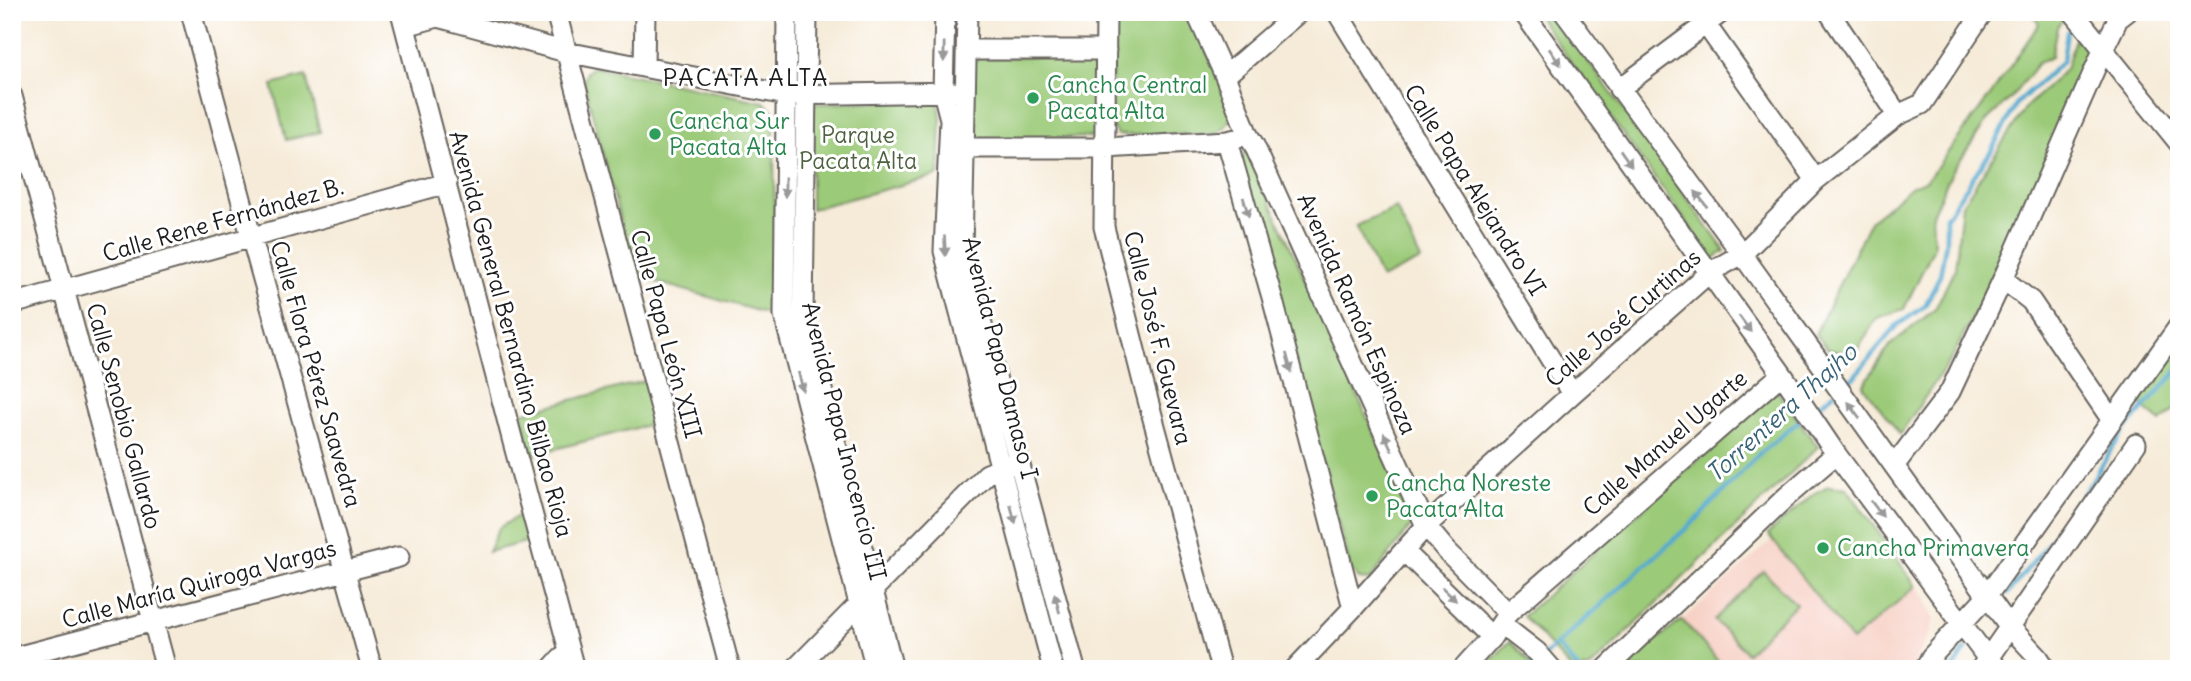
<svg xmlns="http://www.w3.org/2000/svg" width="2191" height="681" font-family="Delius,sans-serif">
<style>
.built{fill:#f7d1c6}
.green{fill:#9bca78;stroke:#5c734a;stroke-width:2}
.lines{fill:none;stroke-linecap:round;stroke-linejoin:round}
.stream{stroke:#53a9d0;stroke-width:4.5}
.minor-casing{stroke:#68645e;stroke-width:23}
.minor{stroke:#fff;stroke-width:19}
.oneway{fill:#999}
.leisure-dot{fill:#2e9e5b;stroke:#fff;stroke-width:2.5}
.labels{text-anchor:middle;stroke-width:6;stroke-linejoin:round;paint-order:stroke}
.leisure-label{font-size:23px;fill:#27864d;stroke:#fff;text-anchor:start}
.park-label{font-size:23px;fill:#4f6241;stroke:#fff}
.street-label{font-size:23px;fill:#1c1c1c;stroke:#fff}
.neighbourhood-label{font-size:24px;letter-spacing:2px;fill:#1c1c1c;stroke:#fff}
.water-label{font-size:24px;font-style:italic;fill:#386276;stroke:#fff}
</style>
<rect width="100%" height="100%" fill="#fff"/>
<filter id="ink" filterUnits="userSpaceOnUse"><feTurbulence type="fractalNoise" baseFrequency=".0143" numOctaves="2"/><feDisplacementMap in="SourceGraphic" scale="14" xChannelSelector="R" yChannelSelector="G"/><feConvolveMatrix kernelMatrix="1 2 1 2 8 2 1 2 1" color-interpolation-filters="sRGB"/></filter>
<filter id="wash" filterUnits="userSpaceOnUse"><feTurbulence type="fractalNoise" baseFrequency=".00686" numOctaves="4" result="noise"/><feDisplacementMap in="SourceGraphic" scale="28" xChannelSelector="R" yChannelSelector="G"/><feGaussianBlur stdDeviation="1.57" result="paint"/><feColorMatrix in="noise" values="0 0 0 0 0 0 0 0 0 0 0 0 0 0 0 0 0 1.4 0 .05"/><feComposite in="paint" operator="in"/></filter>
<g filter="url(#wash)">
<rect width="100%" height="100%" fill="#f6ebd8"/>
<path class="built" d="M1772,540L1851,641L1916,586L1924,596L1934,618L1931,631L1911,669H1725L1682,620Z"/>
<path class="green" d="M1114,12H1190L1231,107C1231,122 1227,129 1213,134L1117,135L1111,124Z
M1535,12H1553L1725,251L1713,259Z
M2032,12H2062L2065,17L2057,27L2051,57L2038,63L2011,98L1988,119L1952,172L1932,214L1934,247L1904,309L1877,318L1854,355L1828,349L1815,334L1870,221L1912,186L1927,180L1992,93L2039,24Z
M2076,35L2093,53L2013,236L1953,356L1900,434L1863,386L1889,346L1935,309L1955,269L1962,205L2026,107L2066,69Z
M1090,55L1096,60V134L1091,137L989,140C981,140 976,138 972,131L973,63L979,58Z
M593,67L764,102L774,112L775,316L635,276L584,82L586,72Z
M306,76L320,132L286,140L272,85Z
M938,100L941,117L939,175L811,209V104Z
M1244,151L1248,152L1414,522L1370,580L1359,579L1351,570L1242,161Z
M1396,208L1421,260L1381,279L1356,226Z
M2179,350V405L2161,422L2144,408L2137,398Z
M648,380L659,422L532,455L522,413Z
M1776,390L1818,447L1589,669H1571L1523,616Z
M1828,486L1847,488L1916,586L1852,641L1768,534L1813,494Z
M526,511L533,540L488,552L499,528Z
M1763,571L1796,604L1747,653L1714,620Z
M1682,620L1725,669H1628L1635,658Z
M1510,641L1536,669H1483Z"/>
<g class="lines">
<path class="stream" d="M1843,385L1853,378L1896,326L1925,306L1940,275L1946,242V217L1991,151L2017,103L2063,61L2067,32L2076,24
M1813,410L1834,393
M2008,593L2068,519L2124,430L2179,369
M1558,646L1578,669
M1545,655L1699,517L1759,454L1804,417
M1528,669L1538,661
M1953,669L1966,649"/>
</g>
</g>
<g filter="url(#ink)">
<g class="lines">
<g class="minor-casing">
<path id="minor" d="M191,12L251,236L372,669
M401,12L513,442L574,669
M556,12L730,669
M787,12L784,315L876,669
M807,12L803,315L893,669
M945,12L943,92L950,119L944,251L1053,669
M967,12L962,251L1075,669
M1106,12L1104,227L1143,382L1221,669
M1196,12L1225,76L1248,135L1254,145L1426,526L1446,550L1508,613
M1337,12L1572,394
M1523,12L1782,374L1836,454L1988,659L1998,669
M1564,12L1742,254L2009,626L2038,657L2046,669
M1697,12L1816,180
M1829,12L1898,115
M2073,12L2179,143
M405,26L438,17L566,52L786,95L954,92
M966,50H1106
M644,66L645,12
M1225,76L1299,12
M1619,89L1722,12
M12,96L166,669
M1227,141L1272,297L1353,608
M952,148H1105L1227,141L1236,139
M2003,279L2031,301L2111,419
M12,304L447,183
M1894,466L1950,392L2003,279L2104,48L2118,19L2127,12
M1405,552L1492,637
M1501,624L1537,652L1552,669
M12,658L399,557
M1982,667L2136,444
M551,669L562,657L570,655
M795,669L987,474L1011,464
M1295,669L1353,608L1426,526L1572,394L1709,273L1742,254L1816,180L1898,115L1922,104L1983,12
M1463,669L1492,637L1508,613L1782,374
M1606,669L1785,498L1836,454
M1925,669L1931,657L1987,596L2179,326"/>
</g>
<use href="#minor" class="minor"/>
</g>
<defs><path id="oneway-solid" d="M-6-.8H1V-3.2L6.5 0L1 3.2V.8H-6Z" transform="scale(1.75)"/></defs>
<g class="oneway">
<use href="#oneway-solid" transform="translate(944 52) rotate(91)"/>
<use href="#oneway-solid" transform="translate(1555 57) rotate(55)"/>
<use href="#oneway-solid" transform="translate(1626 158) rotate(55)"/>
<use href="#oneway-solid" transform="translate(785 187) rotate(90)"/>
<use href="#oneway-solid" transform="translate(1701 199) rotate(-127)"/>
<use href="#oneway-solid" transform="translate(1246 207) rotate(74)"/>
<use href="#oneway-solid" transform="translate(945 246) rotate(87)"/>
<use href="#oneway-solid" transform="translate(1745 324) rotate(54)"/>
<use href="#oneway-solid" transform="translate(1289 363) rotate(75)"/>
<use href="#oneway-solid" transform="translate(801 382) rotate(75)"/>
<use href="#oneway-solid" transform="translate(1854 410) rotate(-126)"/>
<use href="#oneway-solid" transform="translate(1388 442) rotate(-115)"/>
<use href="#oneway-solid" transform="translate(1877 509) rotate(53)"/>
<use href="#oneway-solid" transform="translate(1013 514) rotate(75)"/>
<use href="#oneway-solid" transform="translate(1449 594) rotate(44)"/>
<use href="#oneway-solid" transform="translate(1057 603) rotate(-105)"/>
</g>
</g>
<g class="leisure-dot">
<circle cx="1033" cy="98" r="7"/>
<circle cx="655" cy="134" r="7"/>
<circle cx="1372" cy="496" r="7"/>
<circle cx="1823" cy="548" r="7"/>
</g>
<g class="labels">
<g class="leisure-label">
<text x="1047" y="93">Cancha Central<tspan x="1047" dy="26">Pacata Alta</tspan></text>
<text x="669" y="129">Cancha Sur<tspan x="669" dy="26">Pacata Alta</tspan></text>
<text x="1386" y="491">Cancha Noreste<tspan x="1386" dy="26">Pacata Alta</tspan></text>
<text x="1837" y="556">Cancha Primavera</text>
</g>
<g class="park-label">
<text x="858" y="143">Parque<tspan x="858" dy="26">Pacata Alta</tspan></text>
</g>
<g class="street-label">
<text transform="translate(1475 190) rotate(58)" y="8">Calle Papa Alejandro VI</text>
<text transform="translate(223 220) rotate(-16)" y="8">Calle Rene Fernández B.</text>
<text transform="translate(1357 314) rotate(66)" y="8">Avenida Ramón Espinoza</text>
<text transform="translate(1623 318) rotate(-41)" y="8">Calle José Curtinas</text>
<text transform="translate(511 334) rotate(75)" y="8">Avenida General Bernardino Bilbao Rioja</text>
<text transform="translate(666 334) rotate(75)" y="8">Calle Papa León XIII</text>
<text transform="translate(1158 338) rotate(76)" y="8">Calle José F. Guevara</text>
<text transform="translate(1000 358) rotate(76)" y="8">Avenida Papa Damaso I</text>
<text transform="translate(316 374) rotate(74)" y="8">Calle Flora Pérez Saavedra</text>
<text transform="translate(124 416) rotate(75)" y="8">Calle Senobio Gallardo</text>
<text transform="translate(844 441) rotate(76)" y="8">Avenida Papa Inocencio III</text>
<text transform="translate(1665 443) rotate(-41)" y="8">Calle Manuel Ugarte</text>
<text transform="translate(199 584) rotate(-15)" y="8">Calle María Quiroga Vargas</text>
</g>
<g class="neighbourhood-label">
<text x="746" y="86">PACATA ALTA</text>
</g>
<g class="water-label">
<text transform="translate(1782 413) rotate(-42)" y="8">Torrentera Thajho</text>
</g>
</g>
<rect width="2191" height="681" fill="none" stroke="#fff" stroke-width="42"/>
</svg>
